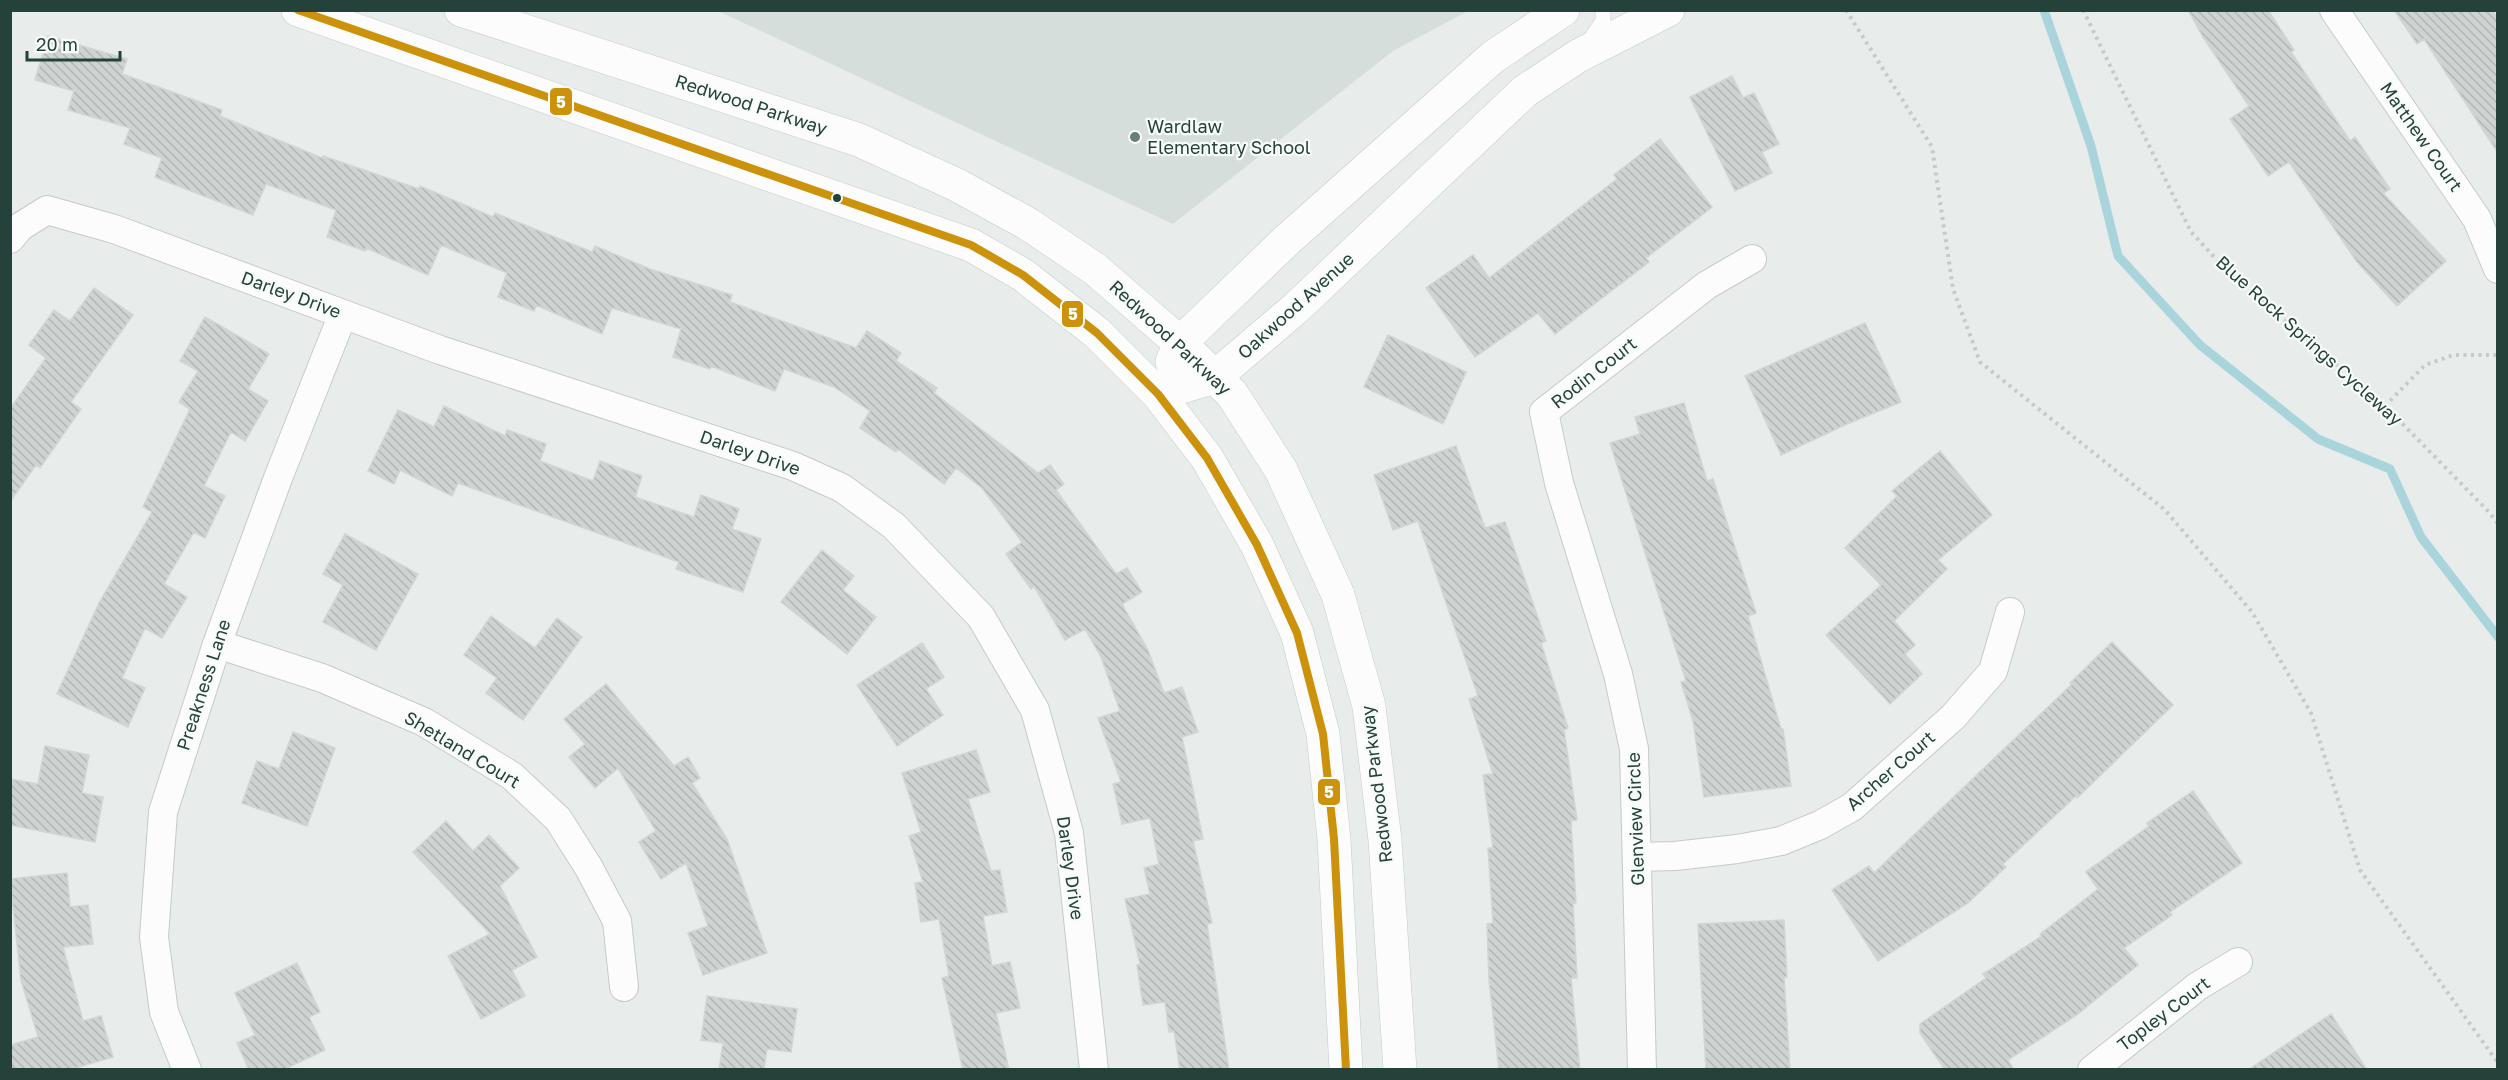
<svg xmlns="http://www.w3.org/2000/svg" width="2508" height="1080" font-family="'Golos Text',sans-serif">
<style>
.built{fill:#d6dedb}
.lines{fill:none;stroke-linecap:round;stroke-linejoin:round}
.stream{stroke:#a9d4db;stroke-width:9}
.building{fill:url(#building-back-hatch);stroke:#d1d6d4;stroke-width:1.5}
.lane-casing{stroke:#c5cac8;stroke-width:16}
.street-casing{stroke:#c5cac8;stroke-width:30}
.secondary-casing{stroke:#c3cbc8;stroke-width:34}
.path{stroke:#c3ccca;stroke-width:4;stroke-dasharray:3 4.5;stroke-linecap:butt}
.lane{stroke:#fcfcfc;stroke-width:15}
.street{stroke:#fcfcfc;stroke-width:28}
.secondary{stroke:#fcfcfc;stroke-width:33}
.bus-1-casing{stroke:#f7fbf9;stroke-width:12}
.bus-1{stroke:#cd920c;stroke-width:8}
.poi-dot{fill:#697e78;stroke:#f7fbf9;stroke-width:2}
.bus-dot{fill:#24423a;stroke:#f7fbf9;stroke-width:2}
.labels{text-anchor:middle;stroke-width:4.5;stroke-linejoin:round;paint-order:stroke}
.street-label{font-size:18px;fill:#24423a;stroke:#f7fbf9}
.poi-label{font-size:18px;fill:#24423a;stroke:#f7fbf9;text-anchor:start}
.line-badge{stroke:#f7fbf9;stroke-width:2}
.badge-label{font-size:16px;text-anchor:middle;font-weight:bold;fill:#fff}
</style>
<defs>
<pattern id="building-back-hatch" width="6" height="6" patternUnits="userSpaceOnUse" patternTransform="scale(1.5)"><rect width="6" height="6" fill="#cfd4d2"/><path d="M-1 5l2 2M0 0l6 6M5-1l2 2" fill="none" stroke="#b2b7b5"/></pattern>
</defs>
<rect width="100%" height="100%" fill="#e8edeb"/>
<path class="built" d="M718,11H1468L1393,51L1173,224Z"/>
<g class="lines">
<path class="stream" d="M2044,10L2091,146L2118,256L2200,345L2318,439L2390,469L2421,537L2498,637"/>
</g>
<path class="building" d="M2188,10H2268L2294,50L2291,52L2350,141L2355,137L2390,189L2383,193L2446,261L2397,306L2357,262L2289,162L2268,176L2230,119L2249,106L2203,37Z
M2394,10H2492L2498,19V153L2424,39L2417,44Z
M48,36L127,59L122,74L222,110L220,116L322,158L323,156L419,189L420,186L493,217L495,213L592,252L595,246L650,269L732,295L730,302L856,348L867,331L901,353L896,361L937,388L934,393L1038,473L1050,465L1064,484L1056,490L1116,574L1127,568L1142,592L1122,604L1148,650L1164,693L1182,687L1198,732L1182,737L1203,839L1193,841L1212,923L1207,924L1229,1070H1180L1174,1031L1169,1032L1165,1002L1143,1005L1137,965L1140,964L1125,899L1150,894L1144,868L1159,864L1150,818L1122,824L1113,784L1121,782L1098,718L1120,711L1101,657L1085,629L1065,640L1034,586L1031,589L1006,554L1022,542L982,488L956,468L944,484L898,449L896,452L860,428L870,411L834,387L784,369L775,391L711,366L710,369L673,357L681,329L612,308L602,334L536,305L534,311L498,297L507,273L441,245L428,275L366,248L365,251L327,237L336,210L266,184L253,215L155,177L162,158L124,144L130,128L68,110L74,91L35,80Z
M1732,76L1743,98L1754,93L1779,144L1762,152L1772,173L1735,191L1690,97Z
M1660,139L1712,207L1646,258L1649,262L1555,334L1538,313L1475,357L1426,288L1473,255L1489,278L1617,179L1614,175Z
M94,288L133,315L71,402L81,409L40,468L36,465L10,502V409L46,358L29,345L54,310L70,321Z
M205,317L269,354L248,389L268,401L245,441L231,432L204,486L225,496L205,538L194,532L164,584L187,597L162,638L145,628L122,678L145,688L128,727L57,694L99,603L152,512L143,507L190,409L179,402L198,371L180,361Z
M1865,323L1901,402L1847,424L1781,455L1745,376Z
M1388,335L1466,372L1443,424L1364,387Z
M1684,403L1707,481L1713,479L1756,613L1748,616L1781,729H1783L1791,786L1704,797L1693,721L1681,682L1686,681L1610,443L1640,434L1635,417Z
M444,406L505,436L507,430L546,444L540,461L593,481L600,461L642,476L635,497L694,517L701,495L739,509L732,529L761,539L743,592L676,569L679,562L458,483L452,496L400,470L394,484L368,471L398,410L434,427Z
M1456,446L1485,528L1505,522L1546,641L1541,643L1568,728L1564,730L1577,820L1571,821L1576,903L1573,904L1577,978H1571L1580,1070H1499L1489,980L1487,924L1493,923L1488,848H1493L1483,775L1493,774L1469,699L1478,696L1418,521L1393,530L1374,475Z
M1940,451L1992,515L1938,560L1947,569L1894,621L1915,645L1905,654L1922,674L1890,704L1826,635L1881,585L1845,548L1897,496L1892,491Z
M345,534L418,574L376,650L323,622L343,585L323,574Z
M822,550L854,576L843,590L876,617L847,654L781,602Z
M491,616L535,648L557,618L582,637L523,720L486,693L497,678L464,655Z
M2112,642L2173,705L2077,798L2076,796L2003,864L2006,867L1968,903L1878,961L1832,890L1869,866L1874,873L2072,684L2070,683Z
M922,643L944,677L926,689L943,715L897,746L857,685Z
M606,684L674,766L688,757L700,778L692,783L727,839L767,953L703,975L688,933L708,926L686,863L661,879L639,842L656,831L618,768L595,788L569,757L585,744L564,719Z
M293,732L335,748L307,826L242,803L257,761L279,769Z
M45,746L89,755L82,793L103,797L95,842L10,825V779L38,784Z
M976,750L990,792L968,799L991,871L1000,870L1007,912L983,916L992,966L1010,962L1020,1008L996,1013L1009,1070H963L942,978L949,976L939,919L921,922L915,883L923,882L909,836L921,832L902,773Z
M2193,791L2242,863L2170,912L2172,915L2124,948L2138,965L2078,1014L2008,1060L2014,1070H1945L1920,1033V1024L1986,978L1983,974L2042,936L2040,934L2098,889L2086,872L2149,826L2147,823Z
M446,821L473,851L489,835L519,868L500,886L537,957L512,970L525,996L481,1019L448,956L490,934L413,852Z
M67,873L70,907L88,905L93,944L63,947L83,1021L101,1016L113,1057L69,1070H10V1045L38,1037L21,980L10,879Z
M1784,920L1787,977H1784L1790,1070H1706L1698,924Z
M297,963L320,1012L309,1017L325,1050L283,1070H249L237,1043L255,1035L235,993Z
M707,996L797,1009L791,1052L767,1049L764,1070H719L723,1043L701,1040Z
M2331,1014L2367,1070H2248Z"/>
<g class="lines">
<g class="lane-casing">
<path id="lane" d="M1587,44L1603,21V10"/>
</g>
<g class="street-casing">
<path id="street" d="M2334,10L2477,219L2498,269
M10,239L20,227L47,210L114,229L440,350L793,466L842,488L894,526L981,617L1035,710L1069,833L1094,1070
M217,644L322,678L424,722L512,776L558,819L589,868L617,921L624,987
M1638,857L1675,856L1737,849L1781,841L1820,825L1852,807L1953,717L1993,671L2010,612
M187,1070L164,1012L154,937L163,812L217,644L278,478L343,314
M1642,1070L1634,749L1618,674L1559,483L1544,412L1707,285L1752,259
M2092,1070L2198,986L2238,962"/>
</g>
<g class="secondary-casing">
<path id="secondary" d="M298,10L971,245L1023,275L1097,333L1158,394L1207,458L1257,545L1297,633L1323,734L1334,839L1346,1070
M461,10L859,140L957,185L1028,224L1095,269L1180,343L1232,394L1281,470L1338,595L1369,706L1385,840L1400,1070
M1172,362L1180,343L1287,240L1493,57L1563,10
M1158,394L1215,377L1296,308L1525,91L1578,56L1668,10"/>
</g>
<path class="path" d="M1846,10L1932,147L1953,289L1980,362L2165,510L2252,612L2311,713L2360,870L2498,1063
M2083,10L2191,232L2231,275L2385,406L2489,512L2498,524
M2385,406L2425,365L2453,355H2498"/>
<use href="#lane" class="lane"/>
<use href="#street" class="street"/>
<use href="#secondary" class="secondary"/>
<g class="bus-1-casing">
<path id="bus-1" d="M298,10L971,245L1023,275L1097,333L1158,394L1207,458L1257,545L1297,633L1323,734L1334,839L1346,1070"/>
</g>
<use href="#bus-1" class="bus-1"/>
</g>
<circle class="poi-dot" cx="1135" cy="137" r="6"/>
<circle class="bus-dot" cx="837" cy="198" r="5"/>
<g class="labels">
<g class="street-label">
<text transform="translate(751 105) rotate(18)" y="6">Redwood Parkway</text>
<text transform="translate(2421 137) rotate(55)" y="6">Matthew Court</text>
<text transform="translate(291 295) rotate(20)" y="6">Darley Drive</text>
<text transform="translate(1296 306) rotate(-42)" y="6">Oakwood Avenue</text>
<text transform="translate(1170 338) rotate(43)" y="6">Redwood Parkway</text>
<text transform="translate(2309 341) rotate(42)" y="6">Blue Rock Springs Cycleway</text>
<text transform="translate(1594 373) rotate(-38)" y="6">Rodin Court</text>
<text transform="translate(750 453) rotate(19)" y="6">Darley Drive</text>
<text transform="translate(204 685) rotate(-72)" y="6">Preakness Lane</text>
<text transform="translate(462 750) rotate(31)" y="6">Shetland Court</text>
<text transform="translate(1891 771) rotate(-41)" y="6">Archer Court</text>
<text transform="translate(1377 784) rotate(-97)" y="6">Redwood Parkway</text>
<text transform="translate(1636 819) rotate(-92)" y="6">Glenview Circle</text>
<text transform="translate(1070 868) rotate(82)" y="6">Darley Drive</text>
<text transform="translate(2164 1014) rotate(-37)" y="6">Topley Court</text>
</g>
<g class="poi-label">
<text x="1147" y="133">Wardlaw<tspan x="1147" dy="21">Elementary School</tspan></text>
</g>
</g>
<g class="line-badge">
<rect x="549" y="87" width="24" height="29" rx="6" fill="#cd920c"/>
<rect x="1061" y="300" width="23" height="28" rx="6" fill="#cd920c"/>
<rect x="1317" y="778" width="24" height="28" rx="6" fill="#cd920c"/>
</g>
<g class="badge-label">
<text x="561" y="108">5</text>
<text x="1073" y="320">5</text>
<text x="1329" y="798">5</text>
</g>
<rect width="2508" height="1080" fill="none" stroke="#24423a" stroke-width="24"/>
<path d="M27 51v9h93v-9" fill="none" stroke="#24423a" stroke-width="3"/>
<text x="36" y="51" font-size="18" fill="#24423a" stroke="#f7fbf9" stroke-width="4.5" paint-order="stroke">20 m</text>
</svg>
